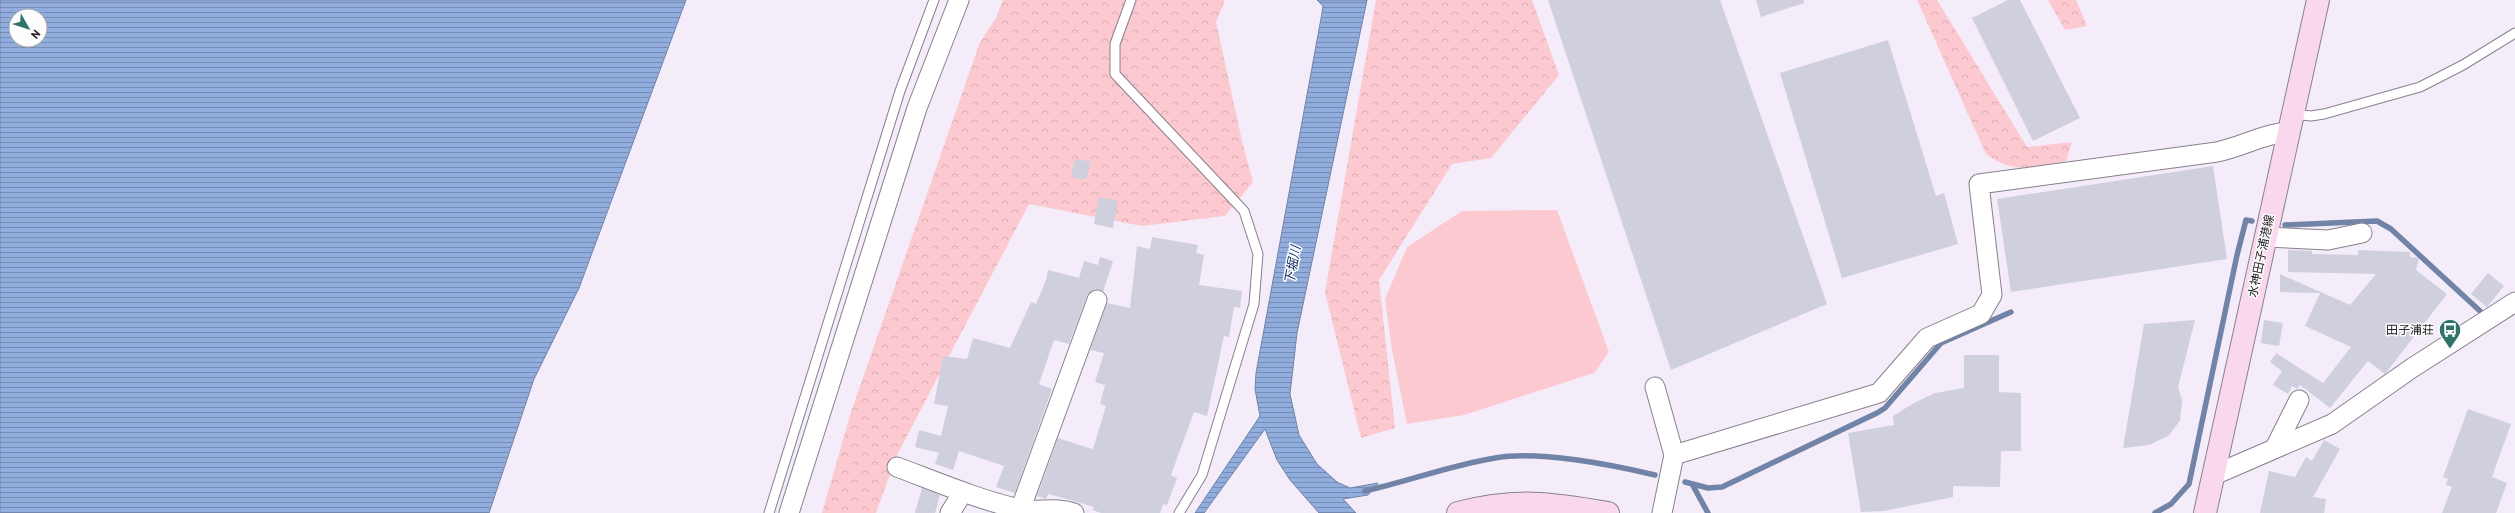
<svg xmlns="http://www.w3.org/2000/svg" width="2515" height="513" font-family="Barlow,'Noto Sans JP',sans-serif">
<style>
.green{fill:#fdc9d1}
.forest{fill:url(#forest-crowns)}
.water{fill:url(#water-rules);stroke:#7184a7;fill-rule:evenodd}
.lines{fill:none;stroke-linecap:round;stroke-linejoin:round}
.stream{stroke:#7184a7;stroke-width:5.5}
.building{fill:#cfcfde}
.lane-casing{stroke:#88808d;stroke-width:11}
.street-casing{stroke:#88808d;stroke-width:21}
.secondary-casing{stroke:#88808d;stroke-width:24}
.lane{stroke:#fff;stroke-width:9}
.street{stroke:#fff;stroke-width:19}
.secondary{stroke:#f9d8ee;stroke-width:22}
.labels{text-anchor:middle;stroke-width:3;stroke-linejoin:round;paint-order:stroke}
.street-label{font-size:12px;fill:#272328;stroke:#fdfdfd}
.poi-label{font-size:12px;fill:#272328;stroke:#fdfdfd;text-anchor:end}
.water-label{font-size:13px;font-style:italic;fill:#0d2b64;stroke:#fdfdfd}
</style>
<defs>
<pattern id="forest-crowns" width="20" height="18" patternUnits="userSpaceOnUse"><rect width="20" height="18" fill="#fdc9d1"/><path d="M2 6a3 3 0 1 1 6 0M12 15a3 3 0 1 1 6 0" fill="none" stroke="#d9acb3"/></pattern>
<pattern id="water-rules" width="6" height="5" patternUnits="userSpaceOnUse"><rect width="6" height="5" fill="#91adde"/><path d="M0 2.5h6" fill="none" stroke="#768cb4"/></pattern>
</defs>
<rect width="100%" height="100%" fill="#f5ecfa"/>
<path class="green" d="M1557,210L1609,352L1594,373L1464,415L1407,424L1392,350L1385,299L1407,247L1462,211Z"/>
<path class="forest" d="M1003,0H1225L1216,22L1242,141L1253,182L1225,216L1142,226L1029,204L896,457L876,513H822L851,412L980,42L996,18Z
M1376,0H1532L1559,75L1491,158L1452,164L1379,280L1395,428L1361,438L1325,292Z
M1917,0H1937L2027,147L2072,142L2066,161C2034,167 2014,175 1986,154Z
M2048,0H2076L2087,26L2065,30Z"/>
<path class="water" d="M0,0H686L579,288L534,379L489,513H0ZM16,16H40V40H16Z
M1317,0H1367L1297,333L1290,394L1299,435L1317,464L1337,482L1350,488L1378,483L1368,495L1343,499L1356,513H1319L1290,480L1277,460L1265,429L1204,513H1195L1260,416L1255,389L1256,373L1322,13L1323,6Z"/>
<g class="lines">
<path class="stream" d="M2285,225L2377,221L2391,229L2480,311
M1685,482L1708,488L1722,487L1877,413L1885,408L1941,343L2011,312
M1692,484L1708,513
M1365,491C1409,481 1452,465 1495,458C1538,450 1613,465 1655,475
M2155,513L2171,504L2189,484L2237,255L2246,220L2252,221"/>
</g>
<path class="building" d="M1548,0H1720L1827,304L1671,370Z
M1756,0H1804V3L1761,17Z
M2008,0H2020L2080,118L2033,141L1972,18Z
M1888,40L1936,196L1944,193L1958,244L1842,278L1780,73Z
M1075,159L1091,162L1086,180L1071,177Z
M2213,166L2227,259L2011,292L1997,199Z
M1099,197L1118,201L1113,228L1094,224Z
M1152,237L1198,245L1196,253L1204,255L1199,285L1242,291L1240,308L1234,307L1229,337L1224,336L1207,416L1194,412L1171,475L1177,478L1167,505L1163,504L1160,513H1101L1093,510L1094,507L1060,497L1048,494L1046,499L1037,496L1058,438L1092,449L1094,446L1106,406L1100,404L1105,385L1095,382L1104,353L1090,350L1107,303L1130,308L1137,246L1150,249Z
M2288,250L2312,251V254L2358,255V250L2410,252V257L2419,258L2416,270L2447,294L2385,374L2368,361L2330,408L2300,385L2297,389L2292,386L2288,394L2273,385L2282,371L2270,362L2276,353L2323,383L2351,347L2305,326L2320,293L2280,292V274L2350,305L2376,274L2288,272Z
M1100,257L1113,261L1103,292L1095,289L1087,296L1069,344L1054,340L1039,384L1052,389L1015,493L996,487L1004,466L959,451L953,470L935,464L939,453L915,447L919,430L941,436L948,406L934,404L943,356L967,359L973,338L1010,348L1031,302L1036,304L1046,280L1048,270L1079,278L1084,261L1098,265Z
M2488,273L2504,286L2487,307L2471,294Z
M2195,320L2178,387L2182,400L2180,421L2168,436L2149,445L2123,448L2144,324Z
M2264,320L2283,323L2279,346L2261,343Z
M1964,355H1999V392L2021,393V451H2001L2000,487L1953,486V497L1884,511L1861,512L1848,433L1894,425L1893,416L1914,403L1935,393L1964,388Z
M2468,409L2511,424L2492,477L2507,483L2496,513H2442L2452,487L2446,485L2448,479L2443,477Z
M2324,440L2340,449L2313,497L2326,499L2324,513H2260L2269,471L2295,477L2306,457L2312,461Z
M922,488L940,495L935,513H915Z"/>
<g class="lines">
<g class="lane-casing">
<path id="lane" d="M1131,0L1115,44V74L1244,211L1258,254L1254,304L1202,475L1179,513
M2293,114L2311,116L2324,114L2420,87L2463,65L2515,33
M769,513L900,91L934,0"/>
</g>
<g class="street-casing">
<path id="street" d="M2265,237L2328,240L2362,233
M1655,387L1674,455
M2275,448L2299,400
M897,467C937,482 977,499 1019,509C1037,513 1056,506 1074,513
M2214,475L2332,424L2412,368L2515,302
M789,513L917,108L959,0
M950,513L963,492
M1019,513L1097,300
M1662,513L1674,455L1879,393L1927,338L1981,314L1992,295L1979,184L2217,152C2241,147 2266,133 2289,132"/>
</g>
<g class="secondary-casing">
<path id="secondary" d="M1458,513C1516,498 1551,503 1608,513
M2205,513L2318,0"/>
</g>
<use href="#lane" class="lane"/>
<use href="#street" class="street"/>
<use href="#secondary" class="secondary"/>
</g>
<defs>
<g id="bus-pin" transform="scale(1.15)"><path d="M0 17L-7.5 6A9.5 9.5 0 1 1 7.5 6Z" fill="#2d7369" stroke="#fdfdfd"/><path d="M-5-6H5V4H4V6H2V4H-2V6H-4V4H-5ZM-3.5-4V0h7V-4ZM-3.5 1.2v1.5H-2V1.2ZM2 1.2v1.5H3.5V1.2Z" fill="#fff"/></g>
</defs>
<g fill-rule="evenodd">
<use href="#bus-pin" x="2450" y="330"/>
</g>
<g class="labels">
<g class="street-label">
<text transform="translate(2261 256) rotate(-78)" y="4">水神田子浦港線</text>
</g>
<g class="poi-label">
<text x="2434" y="334">田子浦荘</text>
</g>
<g class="water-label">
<text transform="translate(1292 265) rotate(-80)" y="5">下堀川</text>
</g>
</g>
<g transform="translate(28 28) rotate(129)"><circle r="19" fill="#fdfdfd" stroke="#a7a6a8"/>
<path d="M0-3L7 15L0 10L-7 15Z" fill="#2d7369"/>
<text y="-6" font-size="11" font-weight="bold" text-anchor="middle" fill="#272328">N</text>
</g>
</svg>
